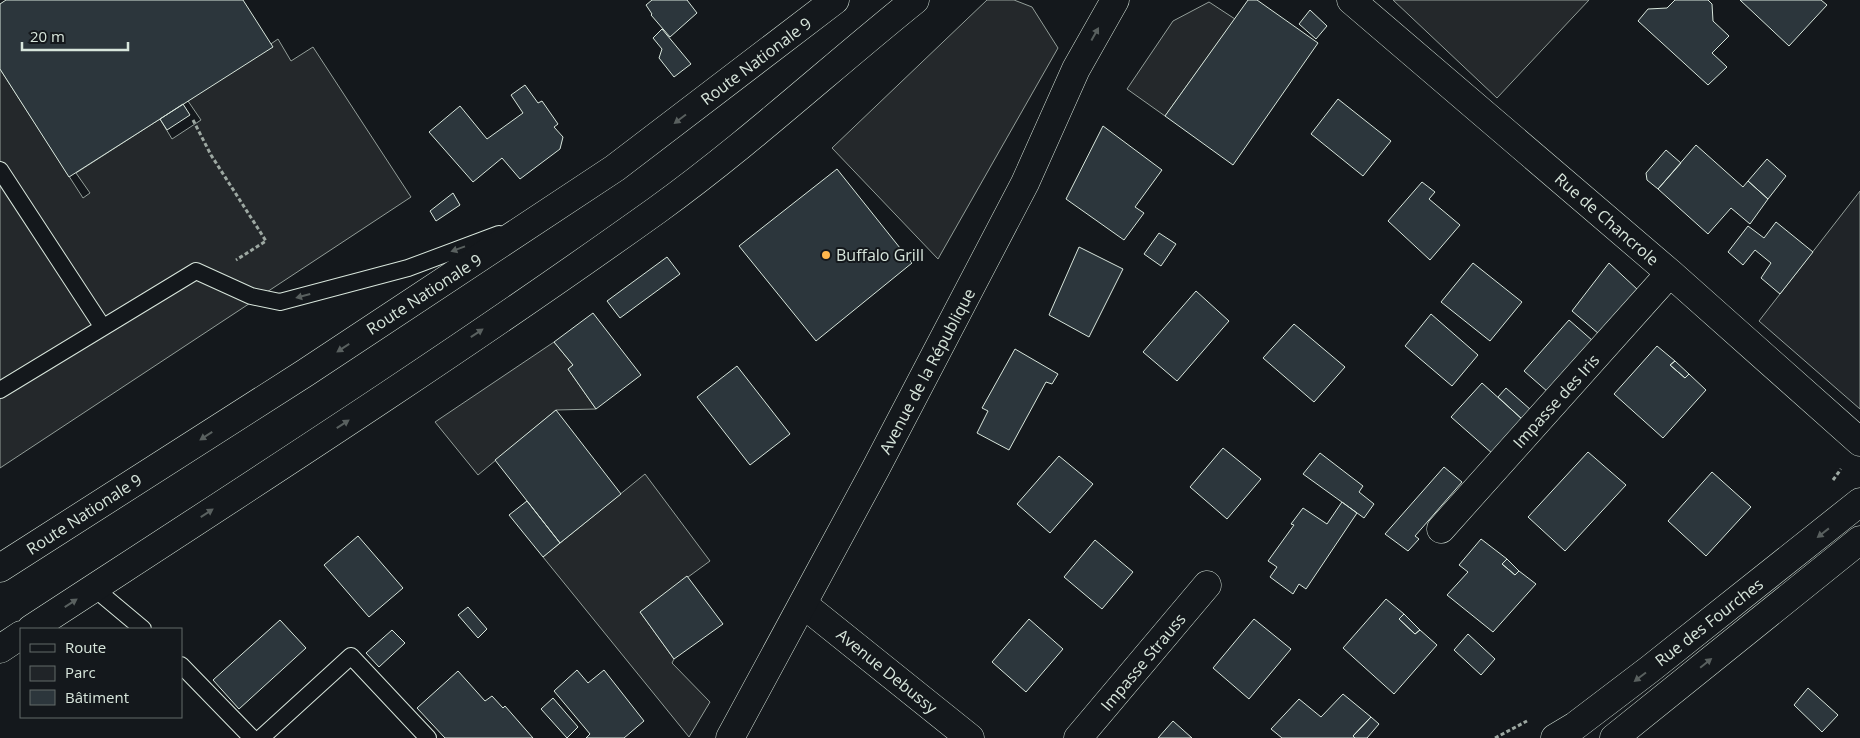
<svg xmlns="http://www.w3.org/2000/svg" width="1860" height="738" font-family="'Open Sans',sans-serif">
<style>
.green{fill:#202428;stroke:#939e99}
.parking{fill:#24282b;stroke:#939e99}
.building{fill:#2c363c;stroke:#d8e6dc}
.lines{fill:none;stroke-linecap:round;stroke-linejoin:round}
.lane-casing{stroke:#d8e6dc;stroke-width:18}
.street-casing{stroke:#d8e6dc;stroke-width:29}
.secondary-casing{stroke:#d8e6dc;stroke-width:29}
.primary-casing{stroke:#d8e6dc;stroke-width:29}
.path{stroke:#9da8a2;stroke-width:3;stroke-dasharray:4 2.5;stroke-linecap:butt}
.lane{stroke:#14181c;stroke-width:16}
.street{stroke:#14181c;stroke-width:28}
.secondary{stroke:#14181c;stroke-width:28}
.primary{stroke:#14181c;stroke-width:28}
.oneway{fill:#59605f}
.poi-dot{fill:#ffb74d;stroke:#14181c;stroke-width:2}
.labels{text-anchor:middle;stroke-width:4;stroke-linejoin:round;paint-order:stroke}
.street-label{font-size:16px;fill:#d8e6dc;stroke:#14181c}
.poi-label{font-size:16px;fill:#d8e6dc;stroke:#14181c;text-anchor:start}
</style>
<rect width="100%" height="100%" fill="#14181c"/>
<path class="green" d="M1860,191V409L1759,321Z"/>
<path class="parking" d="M987,0H1014L1032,7L1058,48L938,259L832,148Z
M1393,0H1589L1497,98Z
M1209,2L1235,19L1165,116L1127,89L1173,21Z
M278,39L291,61L313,47L411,197L0,468V69L83,198L90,193L76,173L160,119L172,139L201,120L188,101Z
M554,342L573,365L568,369L596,409L556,410L478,475L435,422Z
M645,474L710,561L640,612L674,659L672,663L710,702L689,737L543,557Z"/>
<path class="building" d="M6,0H243L273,47L69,177L0,69V4Z
M652,0H687L697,13L670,37L651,15L652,14L646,5Z
M1248,0H1257L1318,43L1233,165L1165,116Z
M1675,0H1708L1712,4L1713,21L1729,36L1712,53L1727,67L1708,85L1638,21L1648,9L1667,8Z
M1740,0H1821L1827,5L1789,46Z
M1310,10L1327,26L1316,39L1299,24Z
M662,29L691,64L674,77L659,58L662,49L653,38Z
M525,85L538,103L542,101L558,124L554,127L563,137L560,149L520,179L502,158L473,182L429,132L460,106L487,139L523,113L511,95Z
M1338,99L1391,141L1363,176L1311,134Z
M183,104L190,115L167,130L160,119Z
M1103,126L1162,170L1135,207L1144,213L1124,240L1066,199Z
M1696,145L1743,187L1748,181L1768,199L1750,224L1731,208L1708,234L1658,189Z
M1666,150L1681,163L1658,189L1647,180L1646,173Z
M1767,159L1786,176L1768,199L1748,181Z
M837,169L912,263L816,341L739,246Z
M1422,182L1435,192L1429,199L1460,225L1430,260L1388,221Z
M453,193L460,205L436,221L430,211Z
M1776,222L1813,252L1780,294L1761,278L1771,263L1755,250L1743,265L1728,252L1748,226L1764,238Z
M1159,233L1176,244L1161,266L1144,254Z
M1079,247L1123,269L1089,337L1049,315Z
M667,257L680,274L620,318L607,301Z
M1473,263L1522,302L1490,341L1441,302Z
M1609,263L1638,290L1599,334L1572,311Z
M1196,291L1229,321L1177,381L1143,352Z
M593,313L641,375L596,409L568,369L573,365L554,342Z
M1431,314L1478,355L1452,386L1405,346Z
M1569,320L1593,341L1548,392L1524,371Z
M1294,324L1345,367L1314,402L1263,358Z
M1657,346L1675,361L1670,365L1685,378L1689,374L1706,390L1663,438L1614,394Z
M1015,349L1058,374L1052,384L1046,382L1009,450L977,433L988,411L982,408Z
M1675,361L1689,374L1685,378L1670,365Z
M737,366L790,434L750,465L697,397Z
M1482,383L1523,420L1493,454L1451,417Z
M1506,388L1531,410L1523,420L1498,397Z
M556,410L621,494L560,543L495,460Z
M1223,448L1261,479L1227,519L1190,487Z
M1588,452L1626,485L1565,551L1528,517Z
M1320,453L1363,486L1359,492L1374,504L1364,518L1303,474Z
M1059,456L1093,484L1050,533L1017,504Z
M1444,467L1462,482L1415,536L1419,539L1408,551L1385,534Z
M1712,472L1751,507L1706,556L1668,521Z
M527,501L560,543L543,557L509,515Z
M1342,502L1357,513L1306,589L1299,584L1293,594L1270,577L1277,567L1268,561L1294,525L1291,524L1303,508L1327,524Z
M358,536L403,588L369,617L324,565Z
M1481,539L1507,559L1502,564L1515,575L1519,571L1536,584L1493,632L1447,595L1468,572L1459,565Z
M1095,540L1133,572L1102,609L1064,577Z
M1507,559L1519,571L1515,575L1502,564Z
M687,576L723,624L674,659L640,612Z
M1386,599L1404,614L1399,619L1415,634L1420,630L1437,645L1394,694L1343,648Z
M468,607L487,629L478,638L458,615Z
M1404,614L1420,630L1415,634L1399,619Z
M1029,619L1063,649L1026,692L992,662Z
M1254,619L1291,649L1249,699L1213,668Z
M280,620L306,648L239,709L213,680Z
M392,630L405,643L379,667L366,653Z
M1468,634L1495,659L1481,675L1454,650Z
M577,670L588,683L604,670L644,721L624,738H586L590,734L554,691Z
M458,671L485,701L492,696L503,708L505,706L533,738H445L417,708Z
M1808,688L1838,715L1822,732L1794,705Z
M1343,694L1371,717L1353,736L1355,738H1282L1271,729L1299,699L1321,717Z
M553,698L578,727L567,738L541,709Z
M1371,717L1379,724L1367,738H1355L1353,736Z
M1173,721L1192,738H1158Z"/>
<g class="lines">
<g class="lane-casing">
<path id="lane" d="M0,170L102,326
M0,390L196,271L251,296L280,302L408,268L499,234
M94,588L143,629
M181,665L252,738
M261,738L351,656L428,738"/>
</g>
<g class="street-casing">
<path id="street" d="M1351,0L1670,273L1860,442
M1441,529L1670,273
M803,604L970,738
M1078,738L1207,585"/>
</g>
<g class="secondary-casing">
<path id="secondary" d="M730,738L876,468L1025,183L1076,69L1115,0
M1555,738L1575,726L1650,669L1860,502
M1614,738L1860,540"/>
</g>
<g class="primary-casing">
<path id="primary" d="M0,568L305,373L615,168L835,0
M31,629C241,492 453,356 657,210C747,145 828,70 915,0
M0,649L21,635"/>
</g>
<path class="path" d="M193,120L211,155L266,241L236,260
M1833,480L1841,469
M1495,738L1527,721"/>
<use href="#lane" class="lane"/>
<use href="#street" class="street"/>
<use href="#secondary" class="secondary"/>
<use href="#primary" class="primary"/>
</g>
<defs><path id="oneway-solid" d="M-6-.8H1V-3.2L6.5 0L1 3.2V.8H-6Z" transform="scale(1.25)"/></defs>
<g class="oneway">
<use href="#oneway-solid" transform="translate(1095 34) rotate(-61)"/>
<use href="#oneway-solid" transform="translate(680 119) rotate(143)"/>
<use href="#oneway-solid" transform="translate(458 249) rotate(160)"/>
<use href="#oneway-solid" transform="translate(303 296) rotate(165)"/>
<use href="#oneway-solid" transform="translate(477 333) rotate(-34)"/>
<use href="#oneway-solid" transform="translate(343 348) rotate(147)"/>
<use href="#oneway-solid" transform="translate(343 424) rotate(-33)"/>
<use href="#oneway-solid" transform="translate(206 436) rotate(147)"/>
<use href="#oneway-solid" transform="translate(207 513) rotate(-33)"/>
<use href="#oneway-solid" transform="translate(1823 533) rotate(142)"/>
<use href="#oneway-solid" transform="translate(71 603) rotate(-33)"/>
<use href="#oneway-solid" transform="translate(1706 663) rotate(-39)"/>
<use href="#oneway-solid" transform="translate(1640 677) rotate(143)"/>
</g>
<circle class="poi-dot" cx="826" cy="255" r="5"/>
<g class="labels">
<g class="street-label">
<text transform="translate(756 61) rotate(-37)" y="6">Route Nationale 9</text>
<text transform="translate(1607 219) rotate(41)" y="6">Rue de Chancrole</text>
<text transform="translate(424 294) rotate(-33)" y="6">Route Nationale 9</text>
<text transform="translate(927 371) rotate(-62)" y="6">Avenue de la République</text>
<text transform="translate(1556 401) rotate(-48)" y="6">Impasse des Iris</text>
<text transform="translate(84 514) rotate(-33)" y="6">Route Nationale 9</text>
<text transform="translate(1709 622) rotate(-38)" y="6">Rue des Fourches</text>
<text transform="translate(1143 662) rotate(-50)" y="6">Impasse Strauss</text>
<text transform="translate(887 671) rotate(39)" y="6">Avenue Debussy</text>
</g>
<g class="poi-label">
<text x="836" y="261">Buffalo Grill</text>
</g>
</g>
<rect x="20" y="628" width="162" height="90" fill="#14181c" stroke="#626a69"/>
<rect x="30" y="644" width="25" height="8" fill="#14181c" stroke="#626a69"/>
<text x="65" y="653" font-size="15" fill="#d8e6dc">Route</text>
<rect x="30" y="666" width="25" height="15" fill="#202428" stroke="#626a69"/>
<text x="65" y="678" font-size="15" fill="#d8e6dc">Parc</text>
<rect x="30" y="690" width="25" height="15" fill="#2c363c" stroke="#626a69"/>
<text x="65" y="703" font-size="15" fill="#d8e6dc">Bâtiment</text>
<path d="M22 42v8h106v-8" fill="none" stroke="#d8e6dc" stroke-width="2.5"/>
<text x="30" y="42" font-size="15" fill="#d8e6dc" stroke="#14181c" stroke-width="4" paint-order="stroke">20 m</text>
</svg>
